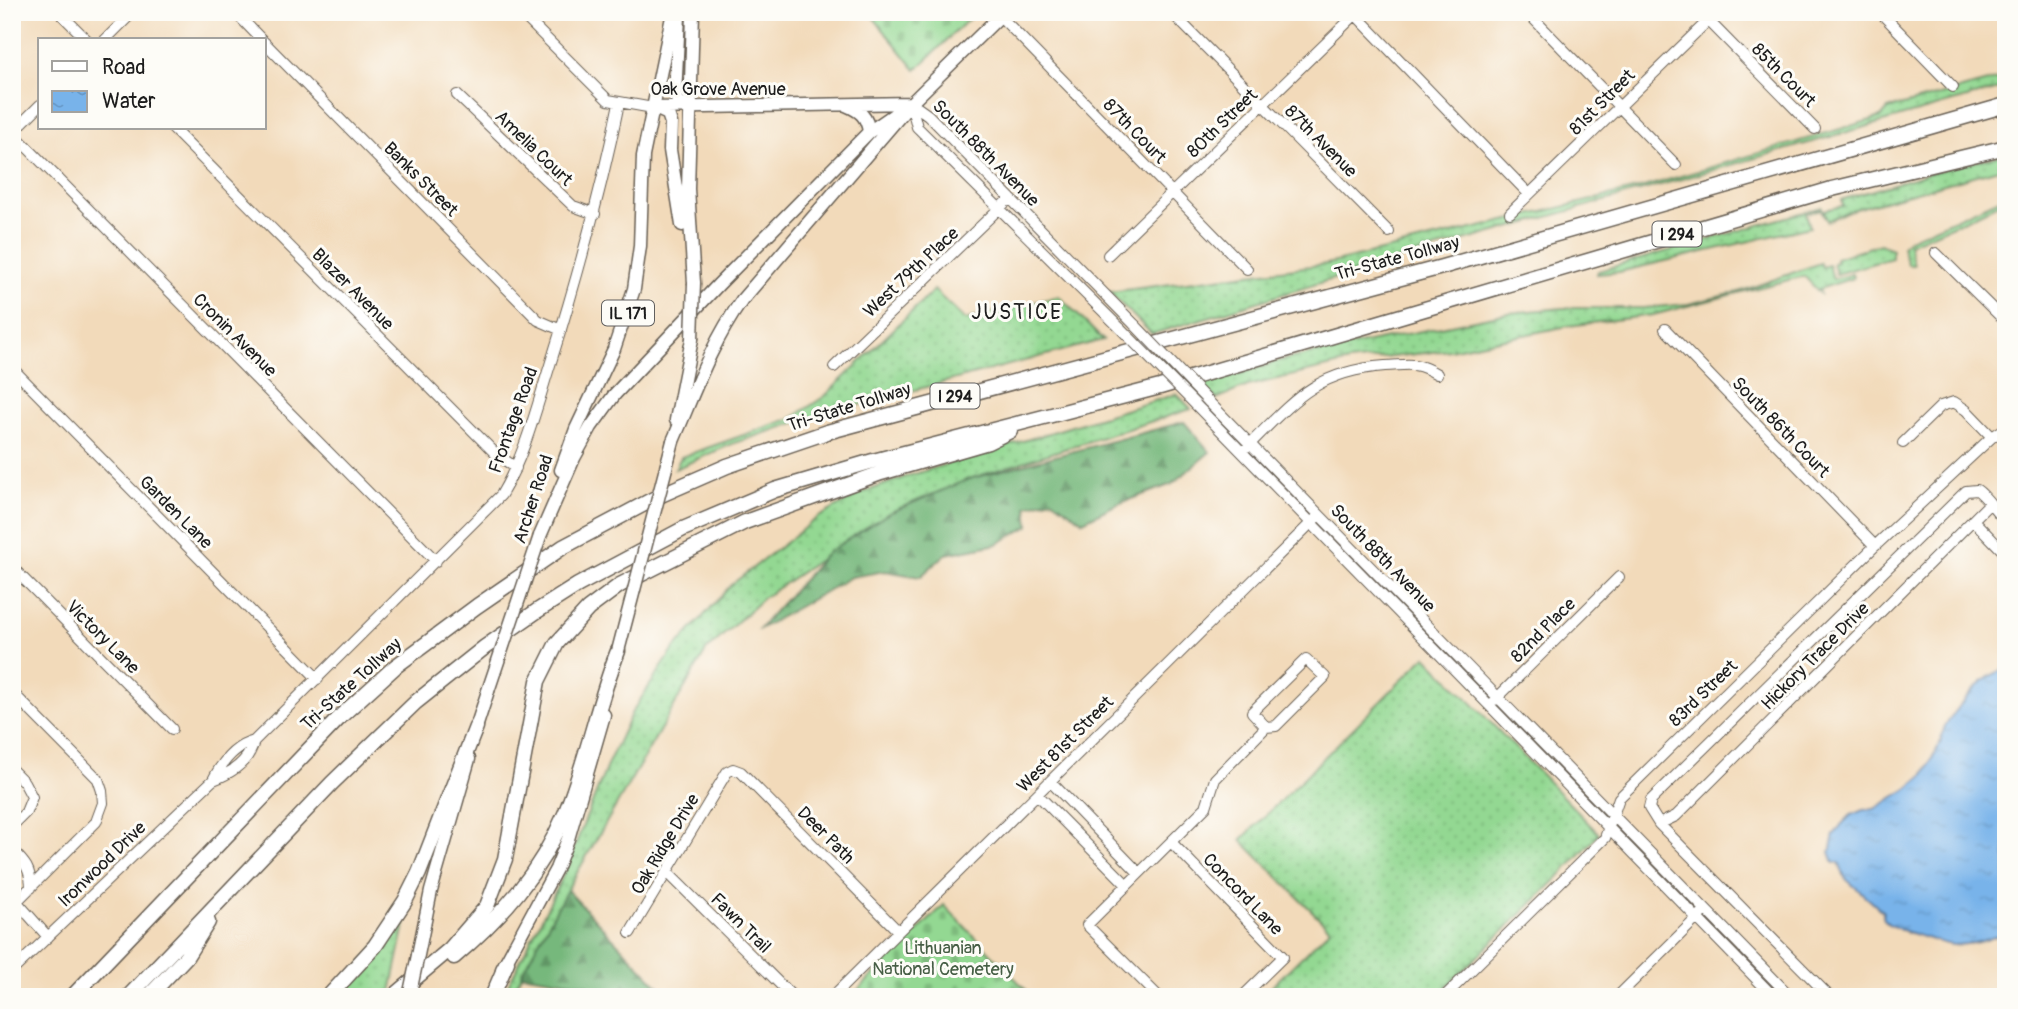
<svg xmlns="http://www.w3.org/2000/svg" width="2018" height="1009" font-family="Pangolin,sans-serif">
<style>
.grass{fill:url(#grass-dots);stroke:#587a57;stroke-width:2}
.forest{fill:url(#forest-firs);stroke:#496a4c;stroke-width:2}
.cemetery{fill:url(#cemetery-stones);stroke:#587a57;stroke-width:2}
.water{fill:url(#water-ripples);stroke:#4a6883;stroke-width:2}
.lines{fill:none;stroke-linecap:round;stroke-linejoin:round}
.minor-casing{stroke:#675e53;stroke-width:12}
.major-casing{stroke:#675e53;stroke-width:15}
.highway-casing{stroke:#675e53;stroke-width:17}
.minor{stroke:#fff;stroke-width:10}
.major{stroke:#fff;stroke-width:12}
.highway{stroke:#fff;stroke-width:14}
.minor-bridge-casing{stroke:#675e53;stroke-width:12;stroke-linecap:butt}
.major-bridge-casing{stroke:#675e53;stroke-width:15;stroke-linecap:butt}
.minor-bridge{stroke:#fff;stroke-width:10}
.major-bridge{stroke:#fff;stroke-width:12}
.labels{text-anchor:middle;stroke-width:6;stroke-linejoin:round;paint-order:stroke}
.shield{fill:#fdfcf7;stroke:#605f5e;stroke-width:2}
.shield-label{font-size:16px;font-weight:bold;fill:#1c1c1c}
.street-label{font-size:18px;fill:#1c1c1c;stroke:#fdfcf7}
.park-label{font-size:18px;fill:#465e45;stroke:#fdfcf7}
.quarter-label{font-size:21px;letter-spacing:2px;fill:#1c1c1c;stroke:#fdfcf7}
</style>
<defs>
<pattern id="grass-dots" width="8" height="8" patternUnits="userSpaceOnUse" patternTransform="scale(1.75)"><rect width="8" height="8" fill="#93d892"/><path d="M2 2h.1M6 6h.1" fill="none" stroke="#7eb97d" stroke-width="1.8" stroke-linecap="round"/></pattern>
<pattern id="forest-firs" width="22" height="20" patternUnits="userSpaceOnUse" patternTransform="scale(1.75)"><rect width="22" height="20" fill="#76b87c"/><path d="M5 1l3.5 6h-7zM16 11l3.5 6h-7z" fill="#609565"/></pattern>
<pattern id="cemetery-stones" width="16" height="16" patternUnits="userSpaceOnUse" patternTransform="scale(1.75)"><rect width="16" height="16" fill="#93d892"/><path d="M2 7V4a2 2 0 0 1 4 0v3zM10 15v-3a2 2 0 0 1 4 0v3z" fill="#7eb97d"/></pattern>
<pattern id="water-ripples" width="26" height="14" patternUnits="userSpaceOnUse" patternTransform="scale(1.75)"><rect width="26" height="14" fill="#78b3ea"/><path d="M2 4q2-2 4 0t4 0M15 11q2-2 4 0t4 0" fill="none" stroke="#6799c8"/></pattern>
</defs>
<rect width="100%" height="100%" fill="#fdfcf7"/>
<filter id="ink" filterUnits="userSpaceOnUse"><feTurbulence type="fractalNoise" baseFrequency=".0143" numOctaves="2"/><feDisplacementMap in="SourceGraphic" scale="14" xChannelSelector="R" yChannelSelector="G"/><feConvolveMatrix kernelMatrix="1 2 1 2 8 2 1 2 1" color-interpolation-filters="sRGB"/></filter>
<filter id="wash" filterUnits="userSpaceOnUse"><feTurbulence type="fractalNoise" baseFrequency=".00686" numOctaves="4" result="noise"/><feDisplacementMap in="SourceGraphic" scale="28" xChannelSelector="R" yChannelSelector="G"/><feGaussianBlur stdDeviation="1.57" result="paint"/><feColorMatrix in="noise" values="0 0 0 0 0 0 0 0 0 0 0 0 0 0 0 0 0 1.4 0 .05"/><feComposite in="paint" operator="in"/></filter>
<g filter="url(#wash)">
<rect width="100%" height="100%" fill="#f2daba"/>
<path class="grass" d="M2006,77V87L1379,265L1152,334L1109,292L1327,264L1637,189L1881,117L1888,109Z
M2006,154V167L1848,211L1827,221L1824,210L1843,206L1842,200L1847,198L1937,171Z
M2006,196V200L1969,218L1909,244L1914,265H1908L1902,247L1907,240Z
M1822,207L1825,219L1821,209L1806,213L1810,227L1619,272L1597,274L1598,271Z
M1880,244L1892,249V258L1836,274L1833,263L1837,262L1836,258Z
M1820,263L1822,267L1829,265L1833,279L1852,274L1853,278L1819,289L1820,293L1804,276L1653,315L1568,326L1450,350L1349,362L1248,386L1216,399L1203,385L1282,360L1508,313L1563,308H1644L1688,304L1739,292Z
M934,290L965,320L1059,296L1103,340L810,418L732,444L675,469L681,457L792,418L825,396Z
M1177,394L1191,409L969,479L889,513L763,598L706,651L567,890L510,997H502L561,880L609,761L632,712L674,649L731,585L817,518L862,493L908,476Z
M1426,656L1599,834L1558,878L1436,997H1261L1330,929L1241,840Z
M403,913L407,915L391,992L385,997H335Z"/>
<path class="forest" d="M1184,422L1210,452L1172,484L1115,505L1083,521L1052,499L1027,506L1029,526L997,544L946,554L920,577L885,571L851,577L758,630L828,552L889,513L969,479Z
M567,890L669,997H624L582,984L521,974Z"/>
<path class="cemetery" d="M869,12H976L916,70Z
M944,905L1033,997H851Z"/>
<path class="water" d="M2006,668V930C1995,940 1968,945 1953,945C1943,944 1891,928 1886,922C1882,918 1883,916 1883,912L1845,878L1839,862L1834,863L1830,852L1834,835L1842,824L1851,815L1863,810L1874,809L1907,789L1923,776L1941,741C1939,727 1974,687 1986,679C1992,674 1999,672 2006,668Z"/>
</g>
<g filter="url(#ink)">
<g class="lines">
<g class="minor-casing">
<path id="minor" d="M59,12L87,40
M235,12L262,40
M520,12L608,100L653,108
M1171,12L1389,232
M1353,12L1529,194
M1527,12L1676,165
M1700,12L1815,129
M1880,12L1953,87
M1000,16L1247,269
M105,40L133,12
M264,42L538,320L561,330
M457,95L573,206L595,214
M911,103L928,115L1135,325
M911,103L917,127L1121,329
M172,128L495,453L516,468
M12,132L436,561
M12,133L40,105
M1510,213L1717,12
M1936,253L2006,322
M1108,255L1358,12
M1665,329L1875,546
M834,367L1010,198
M12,368L318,679
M1208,401L1791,997
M1195,404L1774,997
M1903,443L1941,406L1954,402L1966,410L1992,437
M1247,447C1293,401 1316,371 1385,366C1409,365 1415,361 1437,374
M1973,520L2006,554
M12,567L172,729
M12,692L98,779L102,791L103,803L96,822L12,906
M1495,700L1619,577
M12,770L24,782L32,797L26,812L12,826
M213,780C232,773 249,762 254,741
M1050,781L1139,873
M1037,794L1127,885
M1659,824L1676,816L1989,504
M1171,842L1283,957L1242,997
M12,850C25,863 31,869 31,888
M667,872L793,997
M17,902L48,937
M630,933L727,772L733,769L741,772L898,931
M12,971L213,780C222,762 234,746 254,741L501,495C525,455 536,409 550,365C577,279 601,192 619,103
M832,997L1314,520
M1159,997L1087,925L1206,807L1215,779L1266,727L1276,726L1325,677L1306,659L1252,712L1266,727
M1444,997L1605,838L1619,798L1875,546L1992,437L2006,428
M1617,997L1701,914
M1830,997L1659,824L1649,808L1651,800L1966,491L1977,490C1986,496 1996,512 2006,521"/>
</g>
<g class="major-casing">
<path id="major" d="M693,12L688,189L694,283
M679,16L675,95L679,102L689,109
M846,105C860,111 867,116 869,132
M653,108L911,103
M657,109L668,114L671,123L670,150L682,225
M676,420L692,339
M673,441C695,390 710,346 742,300L911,103L1004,12
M561,470L576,429L614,349L634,289L640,246L643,156L673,12
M540,536L574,458L591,427L615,394L719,284L869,132L911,103
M474,734L488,691
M418,955L431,891L469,759
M502,969L556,869L568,839L604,715"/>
</g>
<g class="highway-casing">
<path id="highway" d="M454,957C502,916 540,873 565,814C587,761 597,704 618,651
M72,997L342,715L396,666L477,606L563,547L663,494L727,466L827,432L1442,267L2006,105
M128,997L332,783L416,702L485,647L537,611L578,585L683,529L775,490L873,461L1160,387L1832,189L2006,147
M148,997L186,957L208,922
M328,997L375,946L405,901L419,873L476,727
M393,997L450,949L487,906L505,859L538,681L557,643L588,609L620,585L745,522L881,473L988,442L1010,431
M492,997L507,962"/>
</g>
<use href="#minor" class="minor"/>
<use href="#major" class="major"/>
<use href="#highway" class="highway"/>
<g class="minor-bridge-casing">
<path id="minor-bridge" d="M1135,325L1208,401
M1121,329L1195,404"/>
</g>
<g class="major-bridge-casing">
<path id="major-bridge" d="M692,339L694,283
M618,651L673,441
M488,691L540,536
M409,997L418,955"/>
</g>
<use href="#minor-bridge" class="minor-bridge"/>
<use href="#major-bridge" class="major-bridge"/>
</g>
</g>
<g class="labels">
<g class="shield">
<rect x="1652.5" y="221.5" width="49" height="25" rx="5"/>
<rect x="602" y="300.5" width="52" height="25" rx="5"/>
<rect x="930.5" y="383.5" width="49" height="25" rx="5"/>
</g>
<g class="shield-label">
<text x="1677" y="240">I 294</text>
<text x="628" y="319">IL 171</text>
<text x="955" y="402">I 294</text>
</g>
<g class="street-label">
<text transform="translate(1784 75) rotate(45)" y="6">85th Court</text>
<text x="718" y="95">Oak Grove Avenue</text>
<text transform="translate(1602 102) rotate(-45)" y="6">81st Street</text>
<text transform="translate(1222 123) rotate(-44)" y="6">80th Street</text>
<text transform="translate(1135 131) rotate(46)" y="6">87th Court</text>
<text transform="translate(1321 141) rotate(45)" y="6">87th Avenue</text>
<text transform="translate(534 148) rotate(44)" y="6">Amelia Court</text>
<text transform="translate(986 153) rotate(45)" y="6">South 88th Avenue</text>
<text transform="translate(421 179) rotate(45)" y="6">Banks Street</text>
<text transform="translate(1397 258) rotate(-15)" y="6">Tri-State Tollway</text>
<text transform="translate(911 272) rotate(-43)" y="6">West 79th Place</text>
<text transform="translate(353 289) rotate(45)" y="6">Blazer Avenue</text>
<text transform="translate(235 335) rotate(45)" y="6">Cronin Avenue</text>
<text transform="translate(849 407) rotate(-17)" y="6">Tri-State Tollway</text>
<text transform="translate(513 420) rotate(-70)" y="6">Frontage Road</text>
<text transform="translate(1781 427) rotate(46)" y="6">South 86th Court</text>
<text transform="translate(533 499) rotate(-72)" y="6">Archer Road</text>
<text transform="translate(176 512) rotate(45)" y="6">Garden Lane</text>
<text transform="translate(1383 558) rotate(46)" y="6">South 88th Avenue</text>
<text transform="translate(1543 630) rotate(-45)" y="6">82nd Place</text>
<text transform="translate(103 637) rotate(45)" y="6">Victory Lane</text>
<text transform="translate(1815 656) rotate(-45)" y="6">Hickory Trace Drive</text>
<text transform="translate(351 684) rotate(-42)" y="6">Tri-State Tollway</text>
<text transform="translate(1703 693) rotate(-44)" y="6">83rd Street</text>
<text transform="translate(1065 744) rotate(-45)" y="6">West 81st Street</text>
<text transform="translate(826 835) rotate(45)" y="6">Deer Path</text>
<text transform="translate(665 844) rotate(-59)" y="6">Oak Ridge Drive</text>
<text transform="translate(102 864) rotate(-44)" y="6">Ironwood Drive</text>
<text transform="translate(1243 894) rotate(46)" y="6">Concord Lane</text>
<text transform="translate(741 923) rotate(45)" y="6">Fawn Trail</text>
</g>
<g class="park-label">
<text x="943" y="954">Lithuanian<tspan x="943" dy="21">National Cemetery</tspan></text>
</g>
<g class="quarter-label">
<text x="1017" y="319">JUSTICE</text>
</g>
</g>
<rect width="2018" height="1009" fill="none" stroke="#fdfcf7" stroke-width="42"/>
<rect x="38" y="38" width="228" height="91" fill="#fdfcf7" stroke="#a3a29f" stroke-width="2"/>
<rect x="52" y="61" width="35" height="10" fill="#ffffff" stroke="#a3a29f" stroke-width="2"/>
<text x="102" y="74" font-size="21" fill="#1c1c1c">Road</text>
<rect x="52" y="91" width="35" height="21" fill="url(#water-ripples)" stroke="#a3a29f" stroke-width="2"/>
<text x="102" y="108" font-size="21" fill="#1c1c1c">Water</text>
</svg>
